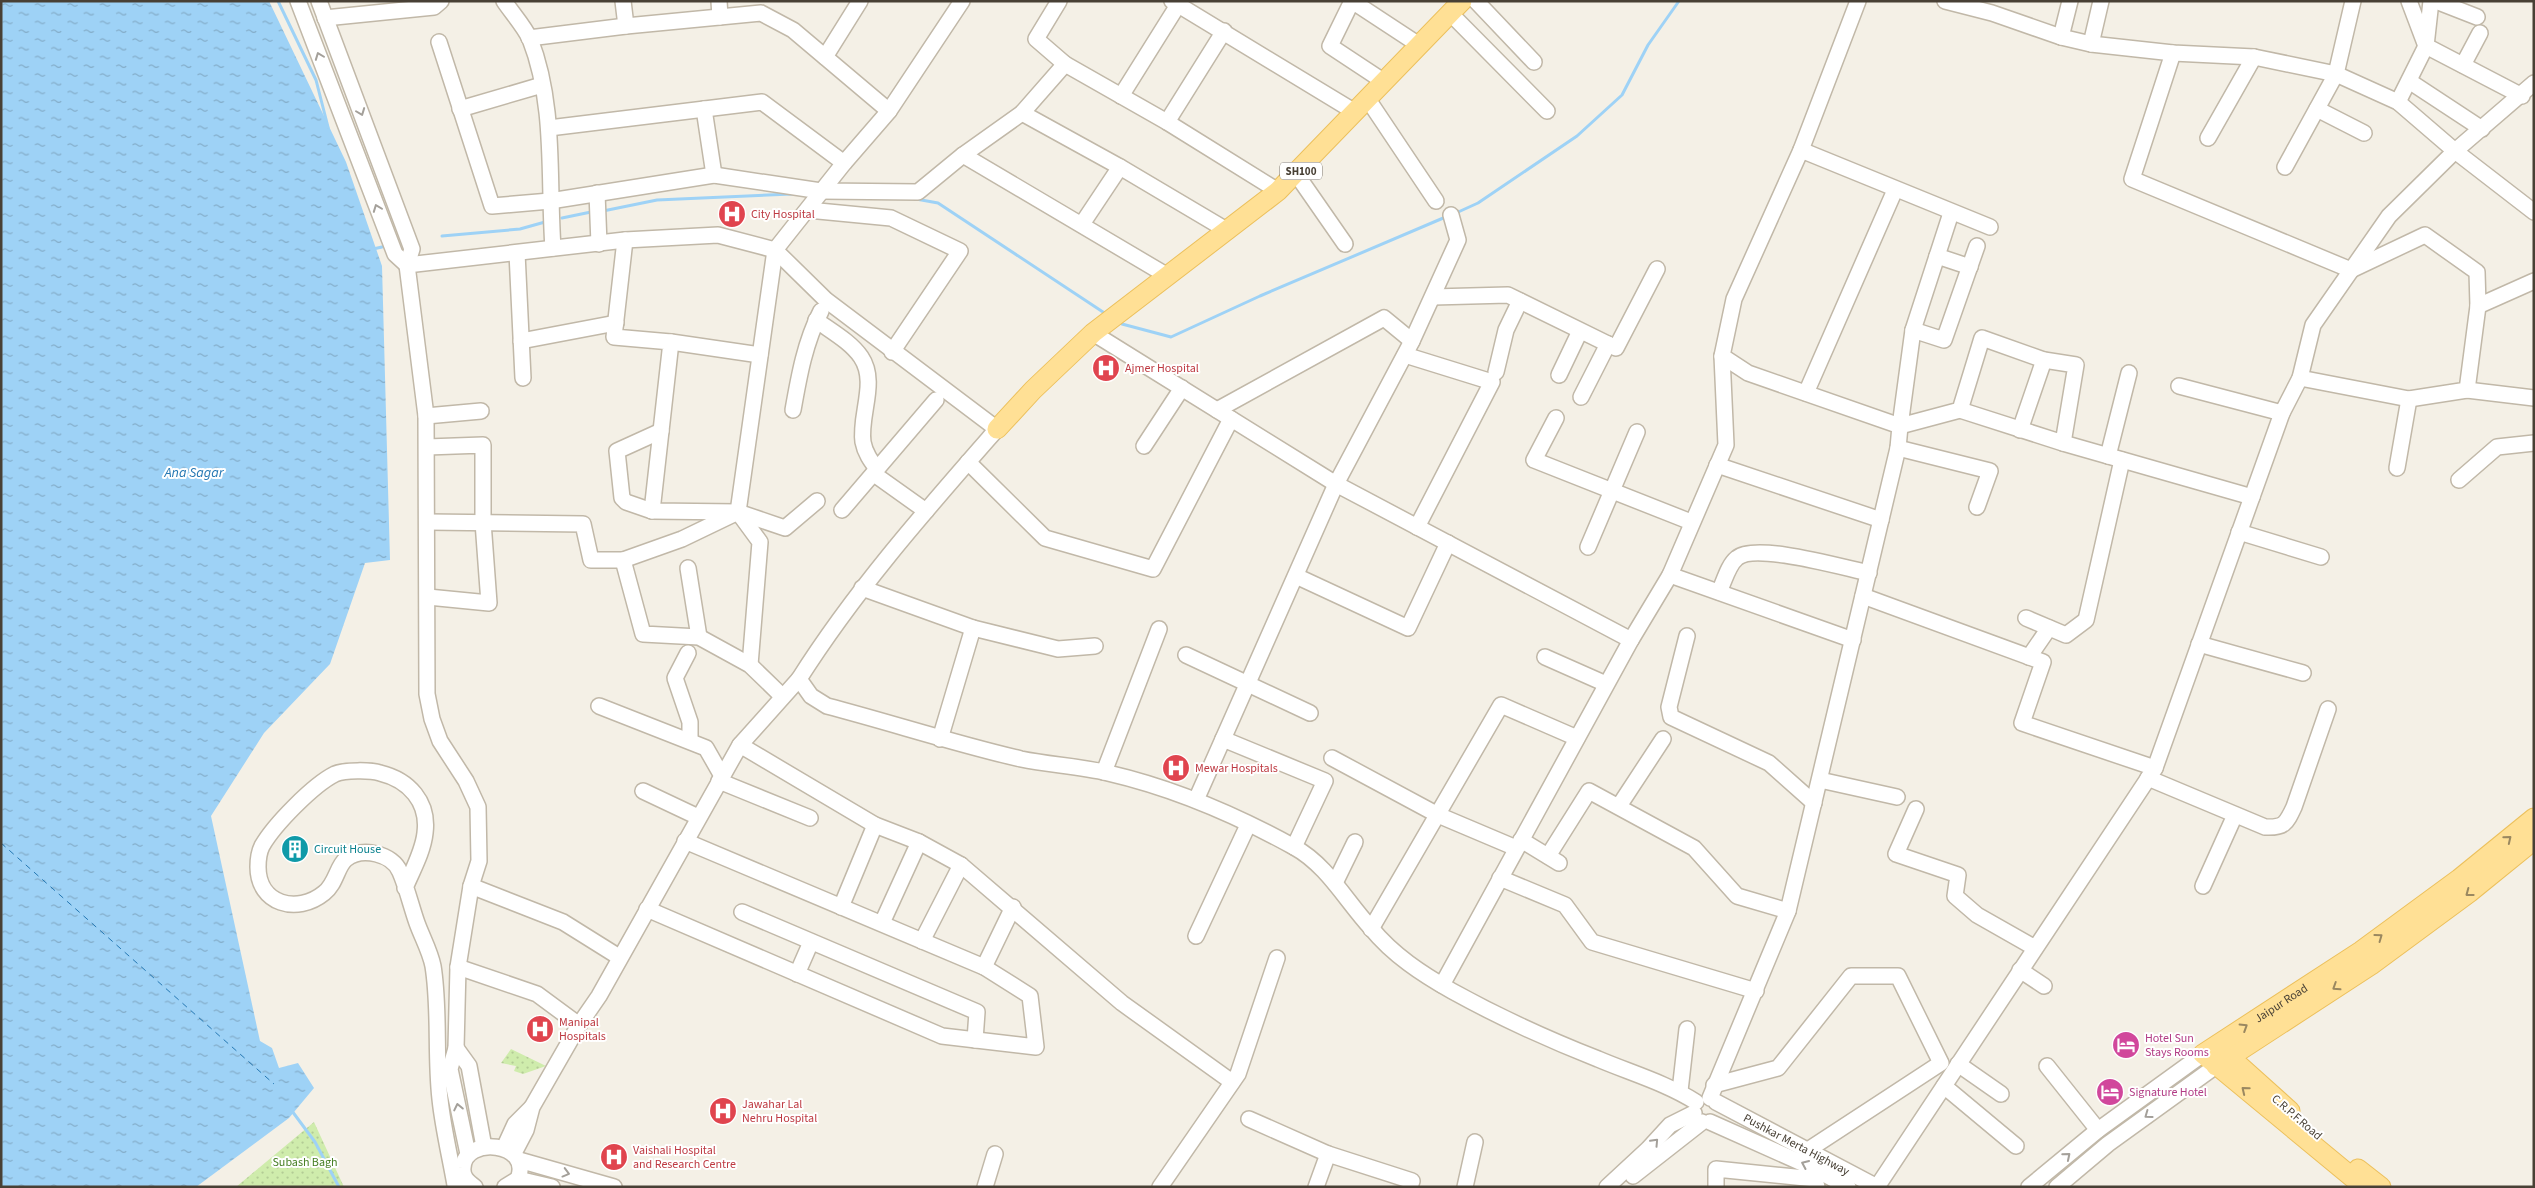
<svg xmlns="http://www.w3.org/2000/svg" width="2535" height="1188" font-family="'Source Sans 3',sans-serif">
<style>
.park{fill:url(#park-dots)}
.water{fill:url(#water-ripples)}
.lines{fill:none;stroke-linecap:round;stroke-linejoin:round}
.stream{stroke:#9ed2f6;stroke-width:3}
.ferry{stroke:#2578b3;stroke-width:1;stroke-dasharray:6 5;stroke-linecap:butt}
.minor-casing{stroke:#c1b8a8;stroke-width:18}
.major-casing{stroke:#ecc05c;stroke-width:21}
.minor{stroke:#fff;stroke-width:15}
.major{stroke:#ffe095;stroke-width:19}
.oneway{stroke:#a4a09a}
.oneway2{stroke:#9a8860}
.labels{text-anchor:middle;stroke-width:4;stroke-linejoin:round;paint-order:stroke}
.shield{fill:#fff;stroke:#7f7972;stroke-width:1}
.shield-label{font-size:11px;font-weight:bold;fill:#484035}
.health-label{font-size:12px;fill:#be3a42;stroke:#fff;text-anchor:start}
.culture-label{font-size:12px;fill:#0d838f;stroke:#fff;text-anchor:start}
.street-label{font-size:12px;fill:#484035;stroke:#fff}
.hotel-label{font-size:12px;fill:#b23c85;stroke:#fff;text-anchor:start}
.park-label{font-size:12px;fill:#467e23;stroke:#fff}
.water-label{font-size:14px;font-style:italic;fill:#2578b3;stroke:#fff}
</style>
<defs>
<pattern id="park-dots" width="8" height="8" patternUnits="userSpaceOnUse" patternTransform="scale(1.25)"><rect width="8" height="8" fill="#cfecac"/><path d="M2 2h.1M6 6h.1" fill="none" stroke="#b3cb95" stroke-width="1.8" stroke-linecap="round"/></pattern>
<pattern id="water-ripples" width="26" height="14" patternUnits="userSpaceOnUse" patternTransform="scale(1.25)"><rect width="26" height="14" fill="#9ed2f6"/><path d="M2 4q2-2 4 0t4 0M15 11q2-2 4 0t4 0" fill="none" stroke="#83acc8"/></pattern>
</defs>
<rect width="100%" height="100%" fill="#f4f0e6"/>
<path class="park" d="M511,1049L546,1066L523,1074L514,1071L516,1066L501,1063Z
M314,1122L344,1187H236Z"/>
<path class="water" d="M1,1H269L346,162L382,266L390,560L365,563L330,664L264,733L211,816L260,1041L272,1048L279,1068L298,1063L314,1088L289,1118L196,1187H1Z"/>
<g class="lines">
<path class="stream" d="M278,1L316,80L328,127
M916,199L938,203L1106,314
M603,211L657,200L792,194
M1456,213L1478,203L1577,136L1622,95L1648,45L1679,1
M562,218L591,212
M442,236L520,229L545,222
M373,249L382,247
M1122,324L1171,337L1260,296L1448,216
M292,1111L315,1142L339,1187"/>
<path class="ferry" d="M1,843L274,1084"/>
<g class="minor-casing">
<g id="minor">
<path d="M298,1L395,254L407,265L625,240L718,235L775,250L826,300L997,429C927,509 856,589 799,679L811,696L827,706C892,723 956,744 1021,759C1050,765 1079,766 1108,773C1173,788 1236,815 1294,847C1327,865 1346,901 1371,928C1393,955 1422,974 1452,991C1499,1017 1547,1039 1598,1059C1631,1073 1666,1083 1696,1102"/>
<path d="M319,1L412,249L407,265L426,416L427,694L432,719L440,741L466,781L478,807L479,861L471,886L458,967L456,1048L450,1069L468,1154"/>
<path d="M504,1C512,13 524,26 530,39C556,105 548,179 553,248"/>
<path d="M623,1L626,26"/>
<path d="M719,1L720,17"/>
<path d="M1059,1L1036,39L1065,64L1167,122L1278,191"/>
<path d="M1172,1L1355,112"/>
<path d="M1352,1L1330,46L1383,81"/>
<path d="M1352,1L1419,45"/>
<path d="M1476,1L1534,62"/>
<path d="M1945,1L1992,13L2061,37L2091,44L2173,53L2254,57L2336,74L2398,102L2455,151L2534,212"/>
<path d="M2409,1L2426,46L2522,96"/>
<path d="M2436,1L2477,17"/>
<path d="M1450,13L1547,111"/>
<path d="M325,18L434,7L441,1"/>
<path d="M2061,37L2070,1"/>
<path d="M529,38L626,26L761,13L793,30L889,111"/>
<path d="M439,42L492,206L550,201L714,175L821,191L918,192L963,155L1022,113L1065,64"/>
<path d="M2091,44L2101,1"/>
<path d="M2173,53L2132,179L2351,270L2425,235L2477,272L2478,306L2467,390L2409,399L2300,378"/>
<path d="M825,57L860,1"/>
<path d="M2463,65L2480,33"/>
<path d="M2409,81L2482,129"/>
<path d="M1121,96L1178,5"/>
<path d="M1367,98L1436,201"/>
<path d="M2398,102L2426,46L2431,1"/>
<path d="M460,109L542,85"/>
<path d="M704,109L714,175"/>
<path d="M2317,109L2364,133"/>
<path d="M1022,113L1120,167L1228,231"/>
<path d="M1167,122L1224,31"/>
<path d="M549,128L762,102L844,163"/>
<path d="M2208,138L2254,57"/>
<path d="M1801,150L1990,227"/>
<path d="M963,155L1166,275"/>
<path d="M2285,167L2336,74L2353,1"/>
<path d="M1297,175L1345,244"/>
<path d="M597,193L599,244"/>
<path d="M808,210L891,218L960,251L892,352"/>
<path d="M1951,213L1913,330L1900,426L1960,410L1982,338L2044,360L2076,365L2063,443"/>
<path d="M1082,224L1120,167"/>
<path d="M625,240L614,337L671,342L652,511L738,512L785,528L817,501"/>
<path d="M517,253L523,378"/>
<path d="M1937,256L1970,267"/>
<path d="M1433,297L1508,295L1616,348L1657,269"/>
<path d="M2478,306L2534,281"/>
<path d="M816,320C831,331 851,342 861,357C878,382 859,415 863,442C865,453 871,461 877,469"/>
<path d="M1913,330L1944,340L1977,246"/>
<path d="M1093,333L1336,484L1631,640"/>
<path d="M521,341L616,323"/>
<path d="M671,342L760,355"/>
<path d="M1405,355L1492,382L1417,527"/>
<path d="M1496,372L1506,330L1520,301"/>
<path d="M1559,375L1580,331"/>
<path d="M2179,386L2282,413"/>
<path d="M2467,390L2534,398"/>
<path d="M1806,393L1895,190"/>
<path d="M1581,397L1608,344"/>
<path d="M793,410C799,376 805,342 821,311"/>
<path d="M1217,410L1384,318L1412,341"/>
<path d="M1960,410L2063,443L2252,497"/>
<path d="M426,416L481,411"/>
<path d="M1556,418L1534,460L1691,522"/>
<path d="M2020,430L2044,360"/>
<path d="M1144,446L1182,388"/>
<path d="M427,447L483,445V522L489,603L428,597"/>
<path d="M1898,448L1990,471L1977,507"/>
<path d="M2108,456L2129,373"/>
<path d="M968,462L1045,538L1153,569L1231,419"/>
<path d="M1717,465L1881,520"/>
<path d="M2397,468L2409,399"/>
<path d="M874,474L926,511"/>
<path d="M2459,480L2497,447L2534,443"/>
<path d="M842,510L936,400"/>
<path d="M652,511L626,502L622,498L617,451L661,431"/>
<path d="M734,514L682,539L623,560L643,634L699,637L750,665L782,696"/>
<path d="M428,522L583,524L591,560H623"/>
<path d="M2239,532L2321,557"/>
<path d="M1588,547L1637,432"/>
<path d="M688,568L699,637"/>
<path d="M1670,575L1853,640"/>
<path d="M1296,576L1408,628L1448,543"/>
<path d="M862,588L973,628"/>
<path d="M1719,592C1724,582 1728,565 1737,558C1755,542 1844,568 1869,573"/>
<path d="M1863,596L2043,662L2022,723L2155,768"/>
<path d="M2026,618L2066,635L2086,620L2122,460"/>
<path d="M1687,636L1669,707L1671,717L1769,763L1814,803"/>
<path d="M2199,644L2303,673"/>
<path d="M688,653L675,678L690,722V741"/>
<path d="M1186,655L1310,713"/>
<path d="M1545,657L1606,684"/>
<path d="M2029,657L2049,628"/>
<path d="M750,665L760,542L738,512L775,250L844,163L889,111L962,1"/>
<path d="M599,706L706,748L722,776"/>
<path d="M940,739L973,628L1058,649L1095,646"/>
<path d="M1223,739L1325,781L1294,847"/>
<path d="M740,745L875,825L919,842L961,865L1122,1003L1232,1082"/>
<path d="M1332,758L1438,815L1516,848"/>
<path d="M1104,772L1159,629"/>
<path d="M2148,778L2265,827C2284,828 2286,824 2294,807L2328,709"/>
<path d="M1820,780L1897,797"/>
<path d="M719,781L810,818"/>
<path d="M643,791L698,817"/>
<path d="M1196,800L1336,484L1412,341L1458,240L1451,215"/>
<path d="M1619,806L1663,739"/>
<path d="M1916,809L1896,854L1958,875L1955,896L1977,915L2035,948"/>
<path d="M1521,840L1559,863"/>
<path d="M1548,856L1589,791L1694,848L1737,896L1788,911"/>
<path d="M1500,878L1565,905L1592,942L1756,991"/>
<path d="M1335,883L1355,842"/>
<path d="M471,886L563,922L619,957"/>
<path d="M2203,886L2235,815"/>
<path d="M405,888C412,871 423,852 425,833C429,802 409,780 380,773C371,770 344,770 335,774C313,785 274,825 262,846C259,852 258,861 258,867C258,904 297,915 324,893C336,884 337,866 346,859C362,846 393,854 400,872C407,888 411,906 417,923C422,937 430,951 433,966C440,1009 435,1055 440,1099C443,1128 450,1156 455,1185"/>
<path d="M841,907L875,825"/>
<path d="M647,909L942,1036L1036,1047L1030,996L984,967L685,841"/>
<path d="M742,912L977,1012L975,1040"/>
<path d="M882,923L919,842"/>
<path d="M1371,929L1501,705L1577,738"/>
<path d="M1196,936L1248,825"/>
<path d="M922,941L961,865"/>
<path d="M458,967L537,994L579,1025"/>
<path d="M984,967L1013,907"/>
<path d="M2020,970L2044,986"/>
<path d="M797,974L811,942"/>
<path d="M1442,985L1631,640L1670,575L1726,445L1722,356"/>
<path d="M456,1048L469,1066L484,1147"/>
<path d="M1958,1064L2001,1094"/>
<path d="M2047,1066L2098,1130"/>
<path d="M1714,1085L1778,1068L1851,976H1898L1941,1063L1808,1150"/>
<path d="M1944,1086L2016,1146"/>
<path d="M1680,1091L1687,1029"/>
<path d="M1710,1098L1788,911L1898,448L1900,426L1748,373L1722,356L1734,299L1801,150L1858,1"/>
<path id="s1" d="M1716,1102L1877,1187"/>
<path d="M1249,1119L1328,1154"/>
<path d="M1710,1122L1813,1168L1848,1187"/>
<path d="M504,1148L515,1124L531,1108"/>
<path d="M514,1153L526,1130L532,1107L579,1025L599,996L740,745L799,679"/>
<path d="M519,1160L614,1187"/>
<path d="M1633,1176L1702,1122"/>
<path d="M518,1179L552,1187"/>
<path d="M475,1187C468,1182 462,1177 463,1168C464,1135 533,1142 518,1179L505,1187"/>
<path d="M985,1187L995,1154"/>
<path d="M1160,1187L1238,1074L1277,958"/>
<path d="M1316,1187L1328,1154L1412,1181L1410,1187"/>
<path d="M1465,1187L1475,1142"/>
<path d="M1607,1187L1648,1149L1670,1125L1694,1113"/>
<path d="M1716,1187V1169L1815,1179L1817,1187"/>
<path d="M1877,1187L2155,768L2282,413L2300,378L2313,325L2389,216L2455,151L2534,83"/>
<path d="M2029,1187L2098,1130L2203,1054"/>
<path d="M2057,1187L2108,1144L2216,1066"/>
</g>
</g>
<g class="major-casing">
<g id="major">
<path d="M997,429L1033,390L1093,333L1278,191L1462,1"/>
<path d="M2221,1049L2290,1111"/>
<path d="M2216,1066L2371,965L2470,892L2534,840"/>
<path d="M2358,1169L2381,1187"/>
<path id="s2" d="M2364,1187L2203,1054L2361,951L2459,879L2534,818"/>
</g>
</g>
<use href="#minor" class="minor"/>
<use href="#major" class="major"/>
</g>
<defs><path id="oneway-chevron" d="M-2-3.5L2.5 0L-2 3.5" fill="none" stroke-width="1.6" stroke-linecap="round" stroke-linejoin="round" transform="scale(1.25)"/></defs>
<g class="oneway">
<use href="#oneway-chevron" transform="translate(319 56) rotate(-111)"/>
<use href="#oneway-chevron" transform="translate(361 112) rotate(69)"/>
<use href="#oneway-chevron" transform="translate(377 208) rotate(-111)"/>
<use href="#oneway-chevron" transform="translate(458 1107) rotate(-102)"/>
<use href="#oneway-chevron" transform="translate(2148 1115) rotate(144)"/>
<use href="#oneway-chevron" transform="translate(1655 1142) rotate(-47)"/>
<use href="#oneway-chevron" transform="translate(2067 1156) rotate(-40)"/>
<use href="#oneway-chevron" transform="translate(1805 1164) rotate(-156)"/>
<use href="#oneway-chevron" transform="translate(566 1173) rotate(15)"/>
</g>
<g class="oneway2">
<use href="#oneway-chevron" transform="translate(2508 839) rotate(-39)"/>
<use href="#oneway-chevron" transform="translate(2469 893) rotate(143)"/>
<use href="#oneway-chevron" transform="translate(2379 937) rotate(-36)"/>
<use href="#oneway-chevron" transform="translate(2336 987) rotate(147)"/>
<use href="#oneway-chevron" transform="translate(2244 1027) rotate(-32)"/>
<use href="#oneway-chevron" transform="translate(2245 1090) rotate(-141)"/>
</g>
<defs>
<g id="hospital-disc" transform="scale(1.4375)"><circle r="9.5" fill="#e0444e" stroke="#fff"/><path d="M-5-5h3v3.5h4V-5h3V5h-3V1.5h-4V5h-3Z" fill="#fff"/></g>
<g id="building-disc" transform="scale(1.4375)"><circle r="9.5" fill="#0f9aa8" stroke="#fff"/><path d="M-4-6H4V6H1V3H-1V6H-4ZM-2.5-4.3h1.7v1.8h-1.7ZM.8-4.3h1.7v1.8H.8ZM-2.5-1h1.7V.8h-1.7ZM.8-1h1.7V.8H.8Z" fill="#fff"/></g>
<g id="hotel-disc" transform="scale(1.4375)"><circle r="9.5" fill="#d1479c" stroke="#fff"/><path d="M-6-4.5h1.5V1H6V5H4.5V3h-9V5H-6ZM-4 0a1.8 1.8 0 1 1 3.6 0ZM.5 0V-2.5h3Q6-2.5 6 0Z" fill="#fff"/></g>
</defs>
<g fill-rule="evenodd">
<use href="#hospital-disc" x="732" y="214"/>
<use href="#hospital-disc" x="1106" y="368"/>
<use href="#hospital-disc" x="1176" y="768"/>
<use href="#building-disc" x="295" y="849"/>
<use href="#hospital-disc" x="540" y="1029"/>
<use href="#hotel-disc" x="2126" y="1045"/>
<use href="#hotel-disc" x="2110" y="1092"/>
<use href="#hospital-disc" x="723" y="1111"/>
<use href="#hospital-disc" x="614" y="1157"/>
</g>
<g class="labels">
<rect class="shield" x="1280" y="162.5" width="42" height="17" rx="4"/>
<g class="shield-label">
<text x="1301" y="175">SH100</text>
</g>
<g class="health-label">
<text x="751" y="218">City Hospital</text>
<text x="1125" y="372">Ajmer Hospital</text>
<text x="1195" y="772">Mewar Hospitals</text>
<text x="559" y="1026">Manipal<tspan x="559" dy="14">Hospitals</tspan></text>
<text x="742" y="1108">Jawahar Lal<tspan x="742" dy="14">Nehru Hospital</tspan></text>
<text x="633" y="1154">Vaishali Hospital<tspan x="633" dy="14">and Research Centre</tspan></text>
</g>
<g class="culture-label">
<text x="314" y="853">Circuit House</text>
</g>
<g class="street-label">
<text dy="4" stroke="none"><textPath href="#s2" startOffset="302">Jaipur Road</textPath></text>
<text transform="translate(2297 1117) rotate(41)" y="4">C.R.P.F.Road</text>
<text dy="4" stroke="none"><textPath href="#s1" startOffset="91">Pushkar Merta Highway</textPath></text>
</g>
<g class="hotel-label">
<text x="2145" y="1042">Hotel Sun<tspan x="2145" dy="14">Stays Rooms</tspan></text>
<text x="2129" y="1096">Signature Hotel</text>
</g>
<g class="park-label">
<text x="305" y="1166">Subash Bagh</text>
</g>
<g class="water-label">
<text x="194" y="477">Ana Sagar</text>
</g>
</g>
<rect width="2535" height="1188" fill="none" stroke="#484035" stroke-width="5"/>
</svg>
